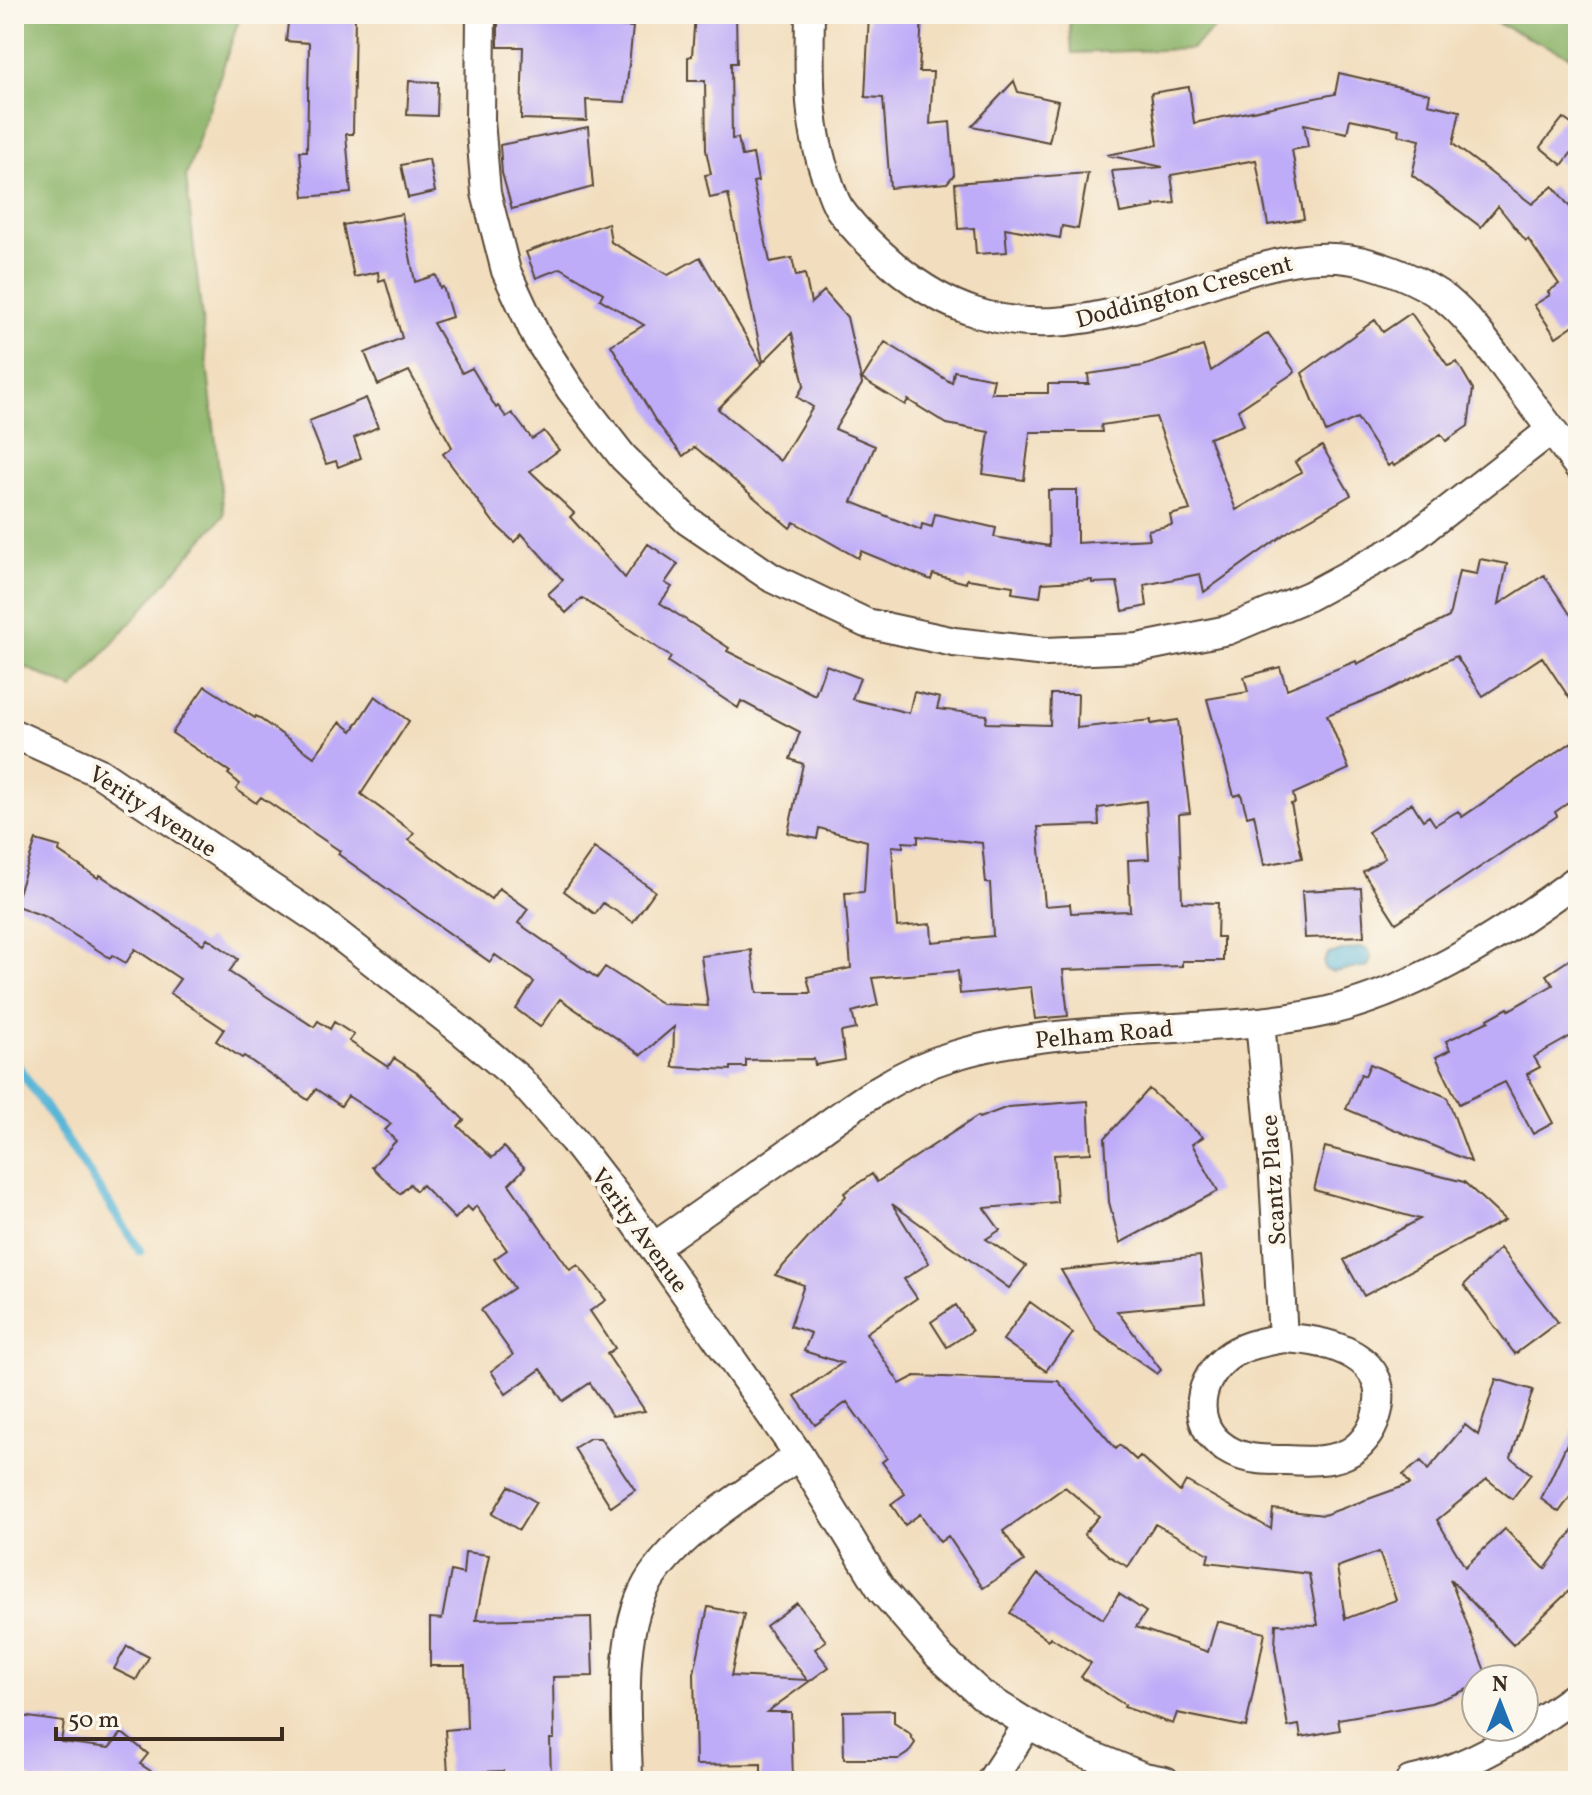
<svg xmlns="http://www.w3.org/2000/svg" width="1592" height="1795" font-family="Vollkorn,serif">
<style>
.forest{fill:#8fb66c;stroke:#657045;stroke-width:2}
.water{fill:#59b6d7;stroke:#4a707a;stroke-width:2}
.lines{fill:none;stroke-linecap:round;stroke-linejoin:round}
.stream{stroke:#59b6d7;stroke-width:9}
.building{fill:#beacf8;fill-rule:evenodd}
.minor-casing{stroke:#564536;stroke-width:32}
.minor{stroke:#fff;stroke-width:28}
.labels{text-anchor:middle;stroke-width:8;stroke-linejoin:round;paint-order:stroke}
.street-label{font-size:24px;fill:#3b2a1e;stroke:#fbf7ec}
</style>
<rect width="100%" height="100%" fill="#fbf7ec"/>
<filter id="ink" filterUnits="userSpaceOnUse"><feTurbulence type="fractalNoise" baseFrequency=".0125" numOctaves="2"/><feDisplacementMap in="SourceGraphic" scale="16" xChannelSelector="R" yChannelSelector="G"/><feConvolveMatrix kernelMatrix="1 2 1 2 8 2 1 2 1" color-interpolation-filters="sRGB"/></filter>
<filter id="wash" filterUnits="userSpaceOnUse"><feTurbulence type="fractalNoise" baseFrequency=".006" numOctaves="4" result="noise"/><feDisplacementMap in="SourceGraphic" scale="32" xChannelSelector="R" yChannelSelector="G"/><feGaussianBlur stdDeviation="1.8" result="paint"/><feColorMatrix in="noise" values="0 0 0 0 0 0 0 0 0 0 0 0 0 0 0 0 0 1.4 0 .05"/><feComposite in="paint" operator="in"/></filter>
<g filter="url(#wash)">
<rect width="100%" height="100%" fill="#f2debe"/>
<path class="forest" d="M14,14H241L186,177L224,515L73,689L14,662Z
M1069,14H1230L1191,49L1072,53Z
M1477,14H1578V60Z"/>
<path class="water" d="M1362,947L1369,951L1371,959L1368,966L1333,972L1325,969L1324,962L1328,954Z"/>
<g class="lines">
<path class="stream" d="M14,1060L140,1251"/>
</g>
<g id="blocks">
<path class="building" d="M289,14H355L353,134H346L351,193L304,197L300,151H307L309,43L286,41Z
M695,14H736L737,63H731L732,139L738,138L742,156L753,154L758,181L753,182L770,262L792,258L796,276L805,274L811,303L824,291L847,317L862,384L835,429L875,446L852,502L921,530L922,524L932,527L935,514L996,528L994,537L1049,546L1048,490H1077V543L1150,539L1148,530L1172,525L1170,515L1190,510L1156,417L1101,425L1102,432H1030L1024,480L983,474L989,432L947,424L908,400L905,405L862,379L885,342L952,383L954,371L994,379L991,393H1048V384H1089L1088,374L1143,366L1203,346L1211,371L1268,333L1295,372L1238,410L1244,425L1209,438L1236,510L1301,472L1295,462L1322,446L1351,495L1289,531L1204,592L1200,574L1144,585L1147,606L1123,611L1117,582L1092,583V580L1042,583L1040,597L1012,593L1013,586L967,579L966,583L933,574L931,580L861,551L858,558L794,522L790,528L695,447L683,456L655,420L611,345L644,325L600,299L603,293L561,268L536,278L526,252L608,223L611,242L668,275L700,257L762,364L718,409L780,461L813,407L797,397L804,385L792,333L763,362L728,194L710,198L705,175L711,174L706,150L705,81H688V57L692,56Z
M869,14H922L919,72H933L930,124L950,122L954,175L947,183L890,188L883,98L865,97Z
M498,17L590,19V24L633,27L625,102L586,100L587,121L521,119L523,47H498Z
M1339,73L1430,94L1428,104L1460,111L1453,144L1532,204L1553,186L1578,217V322L1556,337L1534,305L1550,295L1548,292L1559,284L1528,239L1526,241L1498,206L1481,227L1412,175L1420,140L1398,135L1399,129L1350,119L1347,133L1304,124L1308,147L1292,150L1304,219L1268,225L1256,160L1171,175L1175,203L1154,205L1155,207L1120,213L1112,171L1163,167L1107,155L1158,145L1151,93L1189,87L1194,123L1335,94Z
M409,81L438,82L437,116L407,115Z
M1014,81L1018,92L1058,101L1049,142L972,126Z
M1563,118L1578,129V144L1562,165L1540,147Z
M588,127L593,187L512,209L502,173L500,145Z
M429,159L435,192L408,198L401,165Z
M1088,173L1078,229L1062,226L1060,238L1005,228L1007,252L976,254L974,228L958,229L955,183Z
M402,214L415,282L436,275L440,288L443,287L452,317L433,323L462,373L472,368L496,408L498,406L506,417L512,413L532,439L544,431L559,450L530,471L574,513L570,517L625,578L648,544L678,564L665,583L672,587L660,603L729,648L727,651L815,695L826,665L860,678L852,699L909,713L914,692L940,698L937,709L987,715L986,723L1050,725L1051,694H1078L1077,728L1151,720V724L1178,720L1190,813L1179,814L1182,902L1218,903L1217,937H1223V961H1182V966L1063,970L1068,1016L1035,1019L1031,987L960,994L958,971L872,978L878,1005L852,1012L856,1029L841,1032L845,1060L815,1065L814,1059L746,1060V1067H731V1070L673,1067L674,1027L641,1055L560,999L540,1027L516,1009L534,982L495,955L490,962L338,854L340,851L261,797L256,803L236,789L240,784L228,774L230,772L172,733L205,686L255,718L256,716L314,757L340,722L352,731L375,696L409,721L361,794L414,833L409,840L491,899L499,888L528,909L518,923L597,978L605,967L662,1004L708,1006L701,956L751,950L757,993H811L807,977L851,968L845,893L864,892L867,841L819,828L817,839L788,833L803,764L790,759L800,732L741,701L738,708L668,662L671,657L582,598L566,613L548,594L563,580L522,534L514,542L494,523L443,454L452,447L409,371L378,385L365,353L402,338L385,279L379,281L378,272L354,277L343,225ZM1146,801L1149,859L1128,860L1130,911L1071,913L1070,904L1045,906L1038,827L1099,825L1098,808ZM918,836L982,843L986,883H990L993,936L932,942L931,924L897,927L892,846L903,847V842L918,843Z
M1411,313L1448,366L1457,362L1473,389L1468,426L1446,441L1441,434L1394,466L1392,463L1388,466L1357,418L1326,432L1302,373L1375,320L1383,332Z
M366,398L378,427L354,438L361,458L338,467L336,461L326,464L309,421Z
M1480,559L1507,564L1499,604L1544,575L1578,626V711L1542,657L1483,696L1456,656L1383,693L1327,715L1349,769L1293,794L1295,803L1291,804L1302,858L1264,865L1254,814L1247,816L1241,794L1234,796L1207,699L1248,692L1244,677L1280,667L1287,689L1356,661L1357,664L1449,617L1459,571L1477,574Z
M1578,738V796L1555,812L1557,816L1396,923L1363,872L1385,858L1368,832L1412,803L1423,820L1429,816L1435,825L1458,811L1462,817Z
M36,840L60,847L59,852L98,878L100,875L203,944L207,938L238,959L229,972L314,1027L318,1021L330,1029L334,1022L354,1035L349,1041L388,1067L394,1058L417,1073L464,1120L458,1126L492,1158L504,1147L525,1168L509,1184L570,1270L578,1265L606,1300L590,1311L615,1348L607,1354L645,1411L612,1416L590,1383L563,1401L541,1369L506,1394L491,1371L513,1355L481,1310L514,1288L494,1259L507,1250L476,1206L472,1211L467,1206L455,1219L422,1185L416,1191L410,1184L400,1194L372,1167L396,1141L385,1130L391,1124L348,1096L341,1106L316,1089L308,1100L244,1056L242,1058L216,1041L224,1029L170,993L180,979L135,949L126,963L112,955L110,958L46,917L14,905Z
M594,848L655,891L633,922L603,903L595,914L564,891Z
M1361,888L1364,936L1305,938L1302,891Z
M1578,954V1032L1534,1057L1540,1067L1527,1074L1553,1123L1533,1134L1505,1082L1459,1104L1436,1057L1450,1050L1446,1041L1489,1021L1488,1019L1508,1008L1509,1010L1553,985L1546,975Z
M1370,1064L1447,1097L1471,1162L1346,1109L1361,1074L1365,1076Z
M1149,1089L1203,1137L1192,1144L1218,1191L1120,1243L1109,1202L1105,1138Z
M1088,1101L1091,1153L1054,1155L1057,1202L984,1208L1000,1230L986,1239L1026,1266L1009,1288L892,1204L929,1263L904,1279L917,1298L866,1333L900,1384L915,1376L1058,1381L1116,1449L1120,1445L1136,1460L1140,1456L1180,1492L1186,1481L1271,1529L1273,1509L1324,1515L1410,1484L1403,1475L1421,1461L1428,1470L1465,1425L1478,1435L1496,1379L1533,1390L1511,1458L1531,1474L1512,1499L1487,1479L1437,1520L1465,1567L1505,1529L1545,1569L1578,1524V1582L1513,1645L1450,1579L1488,1679H1476V1686L1431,1703L1338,1719L1340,1730L1301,1737L1299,1725L1288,1727L1275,1649L1276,1624L1318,1625L1309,1574L1207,1562L1209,1554L1155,1524L1128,1567L1109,1556L1084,1534L1099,1516L1065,1487L1003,1531L1024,1561L983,1588L948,1536L940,1542L920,1514L905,1525L891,1504L905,1494L882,1462L887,1458L847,1402L815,1425L795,1396L842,1363L804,1351L811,1333L790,1326L804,1285L775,1275L846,1196L844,1193L872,1174L877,1182L978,1116L979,1118L1008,1107ZM1379,1552L1396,1600L1345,1619L1337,1567Z
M1325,1147L1464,1182L1505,1220L1364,1296L1344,1260L1420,1219L1314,1190Z
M1500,1248L1558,1322L1515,1354L1464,1285Z
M1200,1256L1205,1303L1117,1311L1161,1370L1157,1374L1096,1330L1061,1270Z
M1030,1302L1073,1333L1046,1371L1003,1340Z
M956,1305L972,1331L947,1347L931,1322Z
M1578,1420V1486L1559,1512L1541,1499Z
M590,1438H600L635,1490L611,1507L574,1448Z
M509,1486L536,1502L519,1530L492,1514Z
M465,1552L489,1555L476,1620L591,1617L593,1676L553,1677L554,1739H550L551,1781H503V1771L448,1773L445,1730L467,1728L465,1666H430V1618L442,1619L451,1571L463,1574Z
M1038,1574L1103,1619L1119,1594L1146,1612L1136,1627L1208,1652L1217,1621L1265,1633L1246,1727L1177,1713L1173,1724L1124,1707L1125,1705L1081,1677L1091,1663L1050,1637L1048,1640L1010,1613Z
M797,1603L826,1641L815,1649L829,1667L767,1712H791L793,1781H761V1764L696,1765L694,1673L708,1607L744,1614L731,1676L807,1680L766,1626Z
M127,1646L149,1657L136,1680L114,1669Z
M894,1710V1723L909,1733L915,1743L908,1753L899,1759H844L843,1711Z
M14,1715L64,1722L61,1742L109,1748L122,1733L148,1754L140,1764L166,1781H31V1777L17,1774V1770H14Z"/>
</g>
</g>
<g filter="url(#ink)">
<use href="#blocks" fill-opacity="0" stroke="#564536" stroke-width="2"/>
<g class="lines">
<g class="minor-casing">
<path id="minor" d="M481,14L480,120L486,193L506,271L536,336L571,390L623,457L688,521L772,578L866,623L954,642L1046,652L1138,648L1228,630L1309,596L1402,546L1551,430
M810,14C809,70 807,128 828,181C831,190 834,200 839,208C856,232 876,250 898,269C1001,353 1099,322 1212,283C1262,266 1317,248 1371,264C1398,272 1424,283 1447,300C1470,319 1488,345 1506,369C1530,401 1554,433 1578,466
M14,734L98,772L322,922L463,1032L519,1079L573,1140L624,1206L799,1455L881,1589L939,1656L982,1695L1028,1724L1080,1751L1144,1777L1165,1781
M1260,1022L1273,1159L1283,1338
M654,1247C705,1211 757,1175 808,1139C852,1107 896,1073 949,1057C1063,1021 1192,1036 1309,1015C1407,997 1499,937 1578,879
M1283,1338C1329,1340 1395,1356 1376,1417C1372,1432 1360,1448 1346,1454C1329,1462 1305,1461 1286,1460C1268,1460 1248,1460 1232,1452C1192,1432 1193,1385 1226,1358C1242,1345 1264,1342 1283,1338Z
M628,1781C627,1720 616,1628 652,1576C686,1527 752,1490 799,1455
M991,1781L1028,1724
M1410,1781C1472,1768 1527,1731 1578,1694"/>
</g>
<use href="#minor" class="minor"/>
</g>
</g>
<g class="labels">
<g class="street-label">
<text transform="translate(1184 291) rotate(-15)" y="8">Doddington Crescent</text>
<text transform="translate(153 811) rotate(33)" y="8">Verity Avenue</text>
<text transform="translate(1104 1034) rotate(-5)" y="8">Pelham Road</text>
<text transform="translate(1273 1180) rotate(-94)" y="8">Scantz Place</text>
<text transform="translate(640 1230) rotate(54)" y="8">Verity Avenue</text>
</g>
</g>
<rect width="1592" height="1795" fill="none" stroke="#fbf7ec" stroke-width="48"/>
<g transform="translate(1500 1703)"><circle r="38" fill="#fbf7ec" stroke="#aea59a" stroke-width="2"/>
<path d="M0-6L14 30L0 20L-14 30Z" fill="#1f6fb2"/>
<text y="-12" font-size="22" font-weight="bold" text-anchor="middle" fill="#3b2a1e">N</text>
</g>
<path d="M56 1727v12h226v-12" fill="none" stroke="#3b2a1e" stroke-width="4"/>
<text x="68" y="1727" font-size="24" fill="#3b2a1e" stroke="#fbf7ec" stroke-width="6" paint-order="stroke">50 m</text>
</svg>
